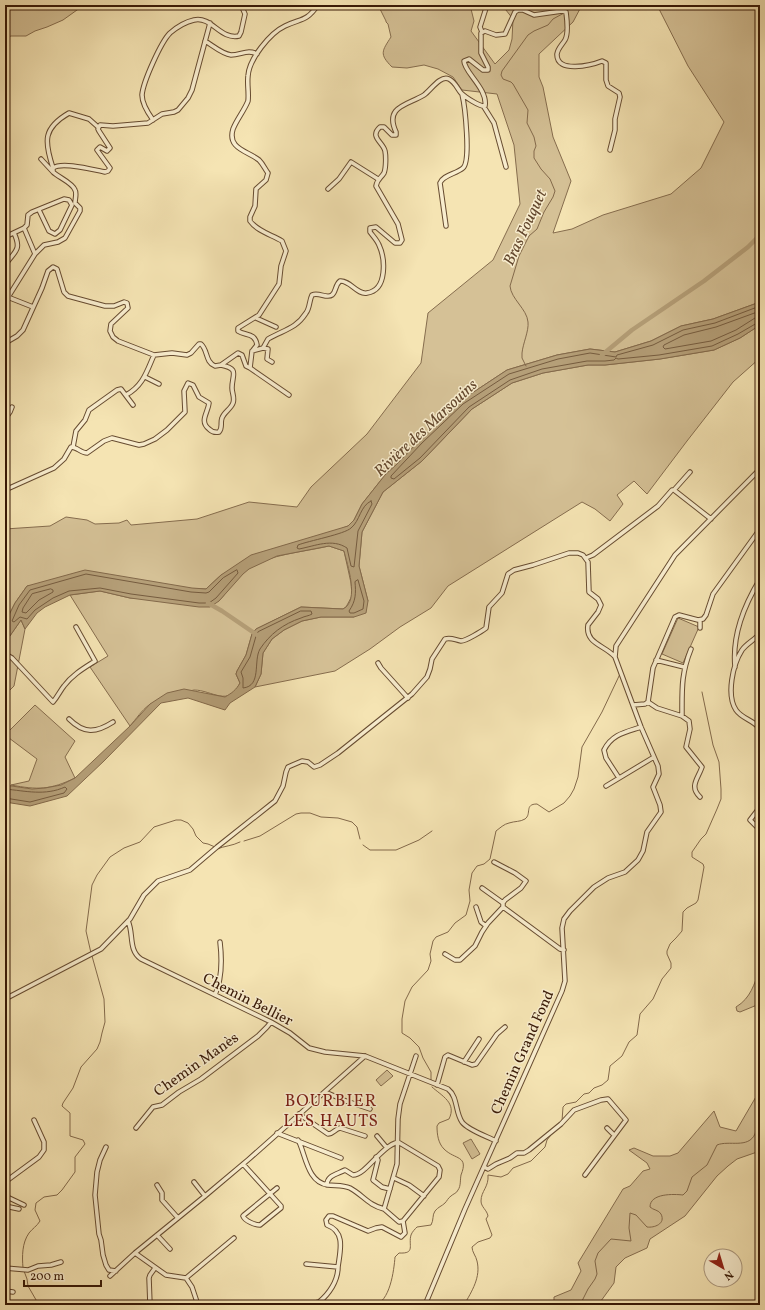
<svg xmlns="http://www.w3.org/2000/svg" width="765" height="1310" font-family="Vollkorn,serif">
<style>
.green{fill:#d5c196;stroke:#866d4e}
.water{fill:#b59f78;stroke:#83694a}
.lines{fill:none;stroke-linecap:round;stroke-linejoin:round}
.shore{stroke:#765c3f;stroke-width:1}
.stream{stroke:#83694a;stroke-width:1}
.river{stroke:#b59f78;stroke-width:4.5}
.minor-casing{stroke:#674c31;stroke-width:5.5}
.minor{stroke:#f8edce;stroke-width:3.5}
.labels{text-anchor:middle;stroke-width:3;stroke-linejoin:round;paint-order:stroke}
.street-label{font-size:15px;fill:#381906;stroke:#f8edce}
.water-label{font-size:16px;font-style:italic;fill:#64482e;stroke:#f8edce}
.quarter-label{font-size:17px;letter-spacing:1px;fill:#7a1f14;stroke:#f8edce}
</style>
<rect width="100%" height="100%" fill="#f5e4b3"/>
<filter id="stains"><feTurbulence type="fractalNoise" baseFrequency=".005" numOctaves="4"/><feColorMatrix values="0 0 0 0 .2 0 0 0 0 .09 0 0 0 0 .02 0 0 0 .5 -.17"/></filter>
<radialGradient id="worn" r=".72"><stop offset=".6" stop-color="#630" stop-opacity="0"/><stop offset="1" stop-color="#630" stop-opacity=".3"/></radialGradient>
<path class="green" d="M5,5H84L63,20L47,27L35,31L26,36H11L5,38Z
M378,5H470L474,21L471,31L495,64L509,50L512,39L513,19L502,5H582L573,22L539,54V77L543,87L553,137L571,181L553,233L572,229L603,215L671,194L701,168L724,122L688,66L657,5H760V302L713,319L681,326L651,341L615,352L590,349L557,355L507,370L460,401L419,441L397,464L385,475L362,504L354,520L348,526L221,575L206,589L27,586L15,603L5,623V529L50,526L66,517L87,520L95,524L119,523L127,520L131,525L197,519L249,502L297,507L311,487L367,434L421,363L428,313L493,260L520,204L514,145L497,94L462,90L453,77L438,69L424,65L407,68L392,67C379,54 382,51 391,37L388,24L386,22V21Z
M760,325V358L733,382L687,441L647,494L634,481L617,495L623,504L610,521L595,509L582,502L448,586L431,608L400,627L370,649L335,671L255,687L261,674L263,653L272,639L284,630L302,621L321,617H354L368,601L359,566L362,532L383,492L422,461L472,409L512,383L543,373L588,365H605L660,359L714,350L740,338Z
M329,546L344,551L351,583L352,596L346,607L343,609L301,607L256,629L252,634L246,655L237,671L236,674L240,683C229,708 212,690 194,690C189,691 153,702 149,705C142,710 136,719 130,726L90,667L108,656L70,595L100,591L130,598L219,601C228,591 237,577 248,569C269,554 304,552 329,546Z
M678,618L699,627L683,663L662,654Z
M21,620L25,629L14,686L5,695V654L8,650L5,646V643Z
M35,705L75,741L65,757L75,778C50,790 38,790 11,785L29,781L37,759L5,735Z
M760,969V988L759,990H760V1005H757L740,1012L737,1011L736,1007C751,998 754,984 760,969Z
M387,1070L393,1076L381,1086L376,1080Z
M757,1095L760,1096V1151L737,1159L728,1166L717,1176L685,1216L650,1239L647,1248L625,1258L616,1267L614,1283L598,1305H554V1297L571,1290L581,1271L578,1263L623,1189L630,1186L643,1171L650,1169L647,1163L629,1150L634,1148L653,1156H670L678,1153L714,1111L720,1127L736,1131Z
M471,1139L480,1154L472,1159L463,1143Z"/>
<path class="water" d="M760,302V325L740,338L714,350L660,359L605,365H588L543,373L512,383L472,409L422,461L383,492L362,532L359,566L368,601L366,613L354,617H321L302,621L284,630L272,639L263,653L261,674L255,687L230,703L225,710L188,698L161,703L104,761L67,796L30,806L5,802V785L32,789L45,788L61,785L75,778L130,726L150,704L167,693L184,689L225,697C232,693 236,690 240,683L236,674L237,671L246,655L252,634L256,629L301,607L343,609C360,601 347,564 344,551L329,546L277,556L249,569L243,574L219,601L210,607H199L130,598L100,591L70,595L45,607L37,613L25,629L21,620L5,643V623L15,603L27,586L85,570L192,588L206,589L221,575L251,555L348,526L354,520L362,504L385,475L397,464L419,441L460,401L507,370L557,355L590,349L615,352L651,341L681,326L713,319Z"/>
<g class="lines">
<path class="shore" d="M760,306L715,323L683,330L653,345L617,355L616,357L590,353L558,359L509,374L463,404L422,443L391,476V478L394,479L420,458L469,407L510,380L542,369L587,361H605L614,360L616,358L618,359L659,355L712,346L738,334L757,323L760,322
M760,311L716,327L684,335L664,345L663,347L665,349L711,341L736,330L755,318L760,317
M371,501L372,504L358,531L354,567L351,566L347,548C332,538 315,546 299,549L297,548L298,545C308,541 345,534 351,528C360,521 360,506 371,501Z
M237,570L238,573L216,598L209,603H199L131,594L100,588L69,591L53,598L35,610L27,619L20,617L14,622L12,621L19,605L30,590L86,574L191,592L206,593L209,592L223,578Z
M358,580L364,601L363,609L354,613H350L349,611C356,601 356,593 355,582Z
M51,589L53,590V592L39,600L26,613L22,612L23,608L32,594Z
M301,611H311L312,614C309,616 305,616 301,618C283,624 270,634 260,649C253,661 262,686 243,688V678L241,672L250,657L256,636L258,632Z
M5,789C26,791 45,796 65,787L67,789L64,793L30,802L5,798"/>
<path class="stream" d="M526,366L522,358V353C523,343 529,331 528,322C527,309 511,299 510,286L519,256L529,236L537,229L544,212L553,197L555,191L550,179L541,169L534,158V151L536,146L534,137L527,123L528,110L513,84L511,82L503,79L501,75L502,71L528,35L534,31L548,25L553,19L564,13
M244,841L260,836L296,814L301,813H310L321,817L338,818L352,822L357,827L360,839
M363,845L370,850H396L419,840L432,831
M217,849C224,846 232,846 240,842
M91,953L86,931L92,885L97,875L110,857L124,848L140,842L154,827L176,820H181L188,823L193,829L196,836L203,843L208,844L215,847
M431,1080V1072L423,1058L419,1047L410,1038L402,1033V1019L405,1001L412,987L428,970L431,961L430,954L433,941L436,937L448,932L455,923L466,915L470,901L469,890L472,873L477,866L484,864L490,859L496,831C500,828 504,824 509,823C515,821 520,822 525,819C532,814 524,804 537,804L549,812L564,803L570,796L574,789L578,777L582,747L602,712L620,674
M562,1121L563,1107L566,1104L576,1102L584,1094L589,1093L594,1088L602,1085L608,1080L610,1066L622,1056L629,1042L637,1035L640,1014L653,999L662,979L671,968V963L667,954V951L670,944L676,938L682,931L683,912L687,908L696,903L698,900L704,867L703,864L692,857V852L701,839L706,834L717,809L721,799V789L719,762L713,745L702,692
M23,1268C22,1256 22,1243 29,1233C32,1229 37,1226 40,1221L35,1210L36,1203L44,1197L57,1195L62,1190L75,1172V1157L85,1144L83,1140L70,1136V1113L62,1106L63,1103L73,1088L81,1067L97,1049L100,1042L102,1033L105,1022L104,999L92,956
M24,1271L27,1279L28,1286L39,1305
M374,1305C390,1303 394,1270 395,1257L399,1253C416,1254 408,1245 411,1235C412,1232 415,1229 417,1227L431,1225C434,1220 432,1215 435,1211C438,1207 442,1206 445,1203C447,1201 448,1198 451,1196C453,1194 457,1193 458,1190C461,1186 460,1180 461,1175C469,1155 455,1160 444,1149C438,1143 437,1134 437,1126L439,1123L449,1119C457,1103 442,1096 432,1087
M464,1305C472,1291 481,1277 477,1261C476,1256 472,1252 472,1247L478,1242L490,1238L492,1235L486,1219L488,1216C487,1210 481,1207 481,1201C481,1191 489,1187 488,1175L501,1177L508,1174L513,1168L531,1161L545,1147L547,1140L554,1131
M580,1305L588,1289L595,1279L597,1274L595,1261L598,1253L611,1239L631,1241L629,1228L630,1213L636,1215L647,1227C654,1228 666,1224 661,1214C659,1210 653,1210 650,1207C650,1193 674,1194 683,1195L687,1191L692,1177L707,1165L717,1145C729,1140 748,1149 755,1134C757,1127 756,1121 760,1115"/>
<path class="river" d="M602,355L632,330L704,281L748,247L760,235
M208,603L222,611L257,635"/>
<g class="minor-casing">
<path id="minor" d="M482,32L480,27L487,5
M205,41C212,45 222,54 231,55C241,55 248,49 257,54
M484,107L494,123L506,167
M153,120C148,113 142,104 142,95C143,82 161,42 170,33C177,27 185,22 194,20C212,16 220,40 239,36L241,32L245,14L241,5
M41,159L53,172
M53,168C44,141 43,128 69,113L89,119L98,127
M328,189L339,179L351,162L378,179
M446,226L440,183C443,175 456,174 463,168C471,161 465,106 462,94
M24,228L27,225L28,215L32,212L64,199L69,200L72,205L60,230L55,234L49,231L39,210
M24,228L35,254
M5,237L24,228
M5,265C15,251 22,250 14,233
M5,288L8,297
M5,296L33,307
M5,302L35,254L44,245L58,242L65,238L80,211V208L75,203C75,199 77,193 75,190C73,183 58,177 53,172V168C62,161 94,170 105,172L108,171L110,168L97,150L100,147L107,151L110,148L99,131L98,129L100,125L113,126L148,123L162,114L174,112L178,110L188,98L192,90L210,23
M256,318L276,327
M5,343L17,336L23,330L42,288L48,271L53,267L57,269L64,292L68,296L105,306H114L124,302L127,303L128,308L111,324L110,331L113,337L118,341L154,355L172,353L187,355L191,353L199,344H201C208,350 205,362 215,366L221,365L238,353L242,355L246,366L250,368L252,351L263,348L268,339C283,330 296,329 306,313C310,308 309,301 312,295C319,292 327,299 332,295C336,292 335,285 340,281C350,280 357,295 367,293C388,290 385,258 379,245C377,240 373,236 370,232V228L376,227L395,243H400L402,240L398,224L376,186C377,179 381,178 384,173C386,168 386,156 385,151C383,142 369,137 380,127H384L392,135H396V132C384,106 408,105 424,95C431,90 440,75 449,79C455,82 457,88 461,93C465,97 480,107 485,106C488,89 464,72 464,61L469,59L483,70H488V67L481,53V33L485,31L496,35L505,34L515,12L518,10H523L534,15L562,11L566,12C567,20 569,33 565,40C562,45 558,48 557,54C556,74 592,65 602,61L606,63V80L608,86L619,93L620,97L615,119V130L610,150
M263,348L268,349L267,359L272,362
M253,350L257,345C255,332 245,336 238,331V328L259,315L279,284L281,266L286,251L282,241C272,235 257,231 250,221V217L255,206L256,189L266,180L268,173C265,169 263,164 259,160C248,151 227,149 233,129C237,119 244,111 248,101C249,92 247,85 248,76C249,59 270,33 285,26C302,18 306,22 318,5
M250,368L289,395
M145,377L159,384
M126,395C143,386 147,371 154,355
M5,419L10,412L12,407
M73,447L76,431L85,420L89,410L117,390L121,389L133,405
M5,490L54,468L64,459L71,447C77,447 81,453 87,453L104,441L112,438L139,445L144,444L155,439L167,430L185,412L184,391L188,383L193,385L199,397L209,403C208,413 199,421 209,429C212,432 215,433 219,432C223,428 220,423 222,418C224,412 231,409 233,403C235,398 232,393 232,388C232,374 240,369 221,365
M674,490L711,519
M586,558L593,555L658,506L672,490H674L690,472
M700,628V620
M760,633C755,640 747,643 742,650C733,664 726,695 736,710C742,719 754,720 760,729
M5,654L12,658L53,702C58,696 60,691 64,686C72,675 84,668 95,661L76,627
M656,660L684,667
M378,663L381,668L408,698
M735,667C732,635 744,606 760,579
M648,702L657,708L682,716L689,721L690,729L686,747L702,767C698,779 689,786 700,797
M633,705L645,704L648,702L653,668L675,617L679,615L698,620L703,619L706,615L713,594L760,529
M682,716C682,689 681,674 691,649
M69,719C84,734 96,733 113,722
M619,778L606,758L604,750C612,734 626,732 641,727
M606,786L654,757
M757,827L750,820L760,807
M494,862L515,873L526,881L521,888L505,900L503,903V907L560,949L564,950
M482,888L503,903
M476,907L481,922L486,926
M128,921C134,934 128,950 141,959L271,1022L290,1033L309,1048L325,1052L365,1056L448,1089C458,1097 455,1112 462,1122C468,1130 486,1136 496,1141
M445,954L455,960H460L475,946L482,932L488,923L503,907
M215,995C222,979 222,959 220,942
M5,999L101,949L130,919L144,895L158,881L190,870L217,847L275,801L283,786L286,772L288,767L302,761L308,762L314,767L320,765L338,753L412,694L427,677L430,669L432,659L445,639C451,637 455,640 461,641C466,641 482,631 486,628L489,607L502,593L508,574L514,570L533,565L569,553H578L583,555L588,562L589,592L598,599L601,605L598,612L588,625C585,644 605,645 615,657
M464,1062L479,1039
M437,1085L445,1057L448,1055L472,1065L476,1064L497,1034L505,1027
M325,1092L346,1101L370,1109
M299,1114L328,1134C333,1134 335,1129 340,1128L365,1136
M136,1128L153,1107L162,1105L179,1092L201,1079L258,1036L267,1027L271,1022
M607,1128L614,1135
M277,1133L341,1158
M377,1136L387,1148
M298,1140L300,1144C306,1159 309,1183 328,1185C335,1186 343,1185 350,1188C363,1195 368,1205 384,1209
M106,1147L100,1160L97,1172L95,1195L99,1234L101,1240L103,1255L106,1265L109,1270L116,1271
M376,1157L378,1160L373,1180L382,1187L390,1189
M243,1164L281,1206V1208L260,1225C255,1225 245,1221 243,1216L244,1215L277,1188
M484,1167L488,1169L496,1164L510,1158L517,1153H524L529,1150L561,1124L574,1110L601,1100L608,1099L626,1120L585,1175
M394,1178L409,1185L424,1196
M5,1182L39,1157L44,1150V1142L34,1120
M194,1182L205,1196
M157,1185L162,1193V1200L178,1218
M327,1185C327,1175 338,1174 345,1170L353,1175C366,1175 380,1147 398,1142L438,1166L440,1170L439,1177L403,1221L399,1222L384,1209
M5,1196L24,1205
M5,1206L19,1209
M384,1209L397,1164L398,1119L400,1104L416,1056
M157,1235L170,1249
M135,1253L166,1275L186,1278L192,1287L198,1305
M306,1264L338,1267C338,1281 329,1294 319,1302
M338,1267C340,1251 346,1232 327,1225L326,1220L329,1216H333L368,1231L376,1228L382,1227L401,1237L405,1233L403,1221
M5,1268L28,1270L38,1266L51,1265L61,1262
M110,1276L135,1253L205,1196L249,1159L365,1056
M186,1278L234,1238
M5,1291L13,1292
M13,1305V1303
M150,1305L149,1278L150,1275L155,1268
M308,1305L319,1302L324,1305
M425,1305L465,1209L562,991L565,981L562,928L564,919L570,911L594,887L608,878L625,872L638,860L643,851L647,832L661,812L660,805L653,787L659,774L658,766L641,727L615,657L616,646L675,555L760,469"/>
</g>
<use href="#minor" class="minor"/>
</g>
<g class="labels">
<g class="street-label">
<text transform="translate(248 999) rotate(27)" y="5">Chemin Bellier</text>
<text transform="translate(522 1052) rotate(-66)" y="5">Chemin Grand Fond</text>
<text transform="translate(196 1064) rotate(-35)" y="5">Chemin Manès</text>
</g>
<g class="water-label">
<text transform="translate(524 227) rotate(-65)" y="6">Bras Fouquet</text>
<text transform="translate(425 427) rotate(-43)" y="6">Rivière des Marsouins</text>
</g>
<g class="quarter-label">
<text x="331" y="1106">BOURBIER<tspan x="331" dy="20">LES HAUTS</tspan></text>
</g>
</g>
<rect width="765" height="1310" fill="none" stroke="#f5e4b3" stroke-width="20"/>
<rect x="6" y="6" width="753" height="1298" fill="none" stroke="#381906" stroke-width="2"/>
<rect x="10" y="10" width="745" height="1290" fill="none" stroke="#381906"/>
<g transform="translate(723 1268) rotate(142)"><circle r="19" fill="#f8edce" stroke="#ab987e"/>
<path d="M0-3L7 15L0 10L-7 15Z" fill="#8f2418"/>
<text y="-6" font-size="11" font-weight="bold" text-anchor="middle" fill="#381906">N</text>
</g>
<path d="M24 1280v6h77v-6" fill="none" stroke="#381906" stroke-width="2"/>
<text x="30" y="1280" font-size="12" fill="#381906" stroke="#f8edce" stroke-width="3" paint-order="stroke">200 m</text>
<rect width="100%" height="100%" filter="url(#stains)"/>
<rect width="100%" height="100%" fill="url(#worn)"/>
</svg>
